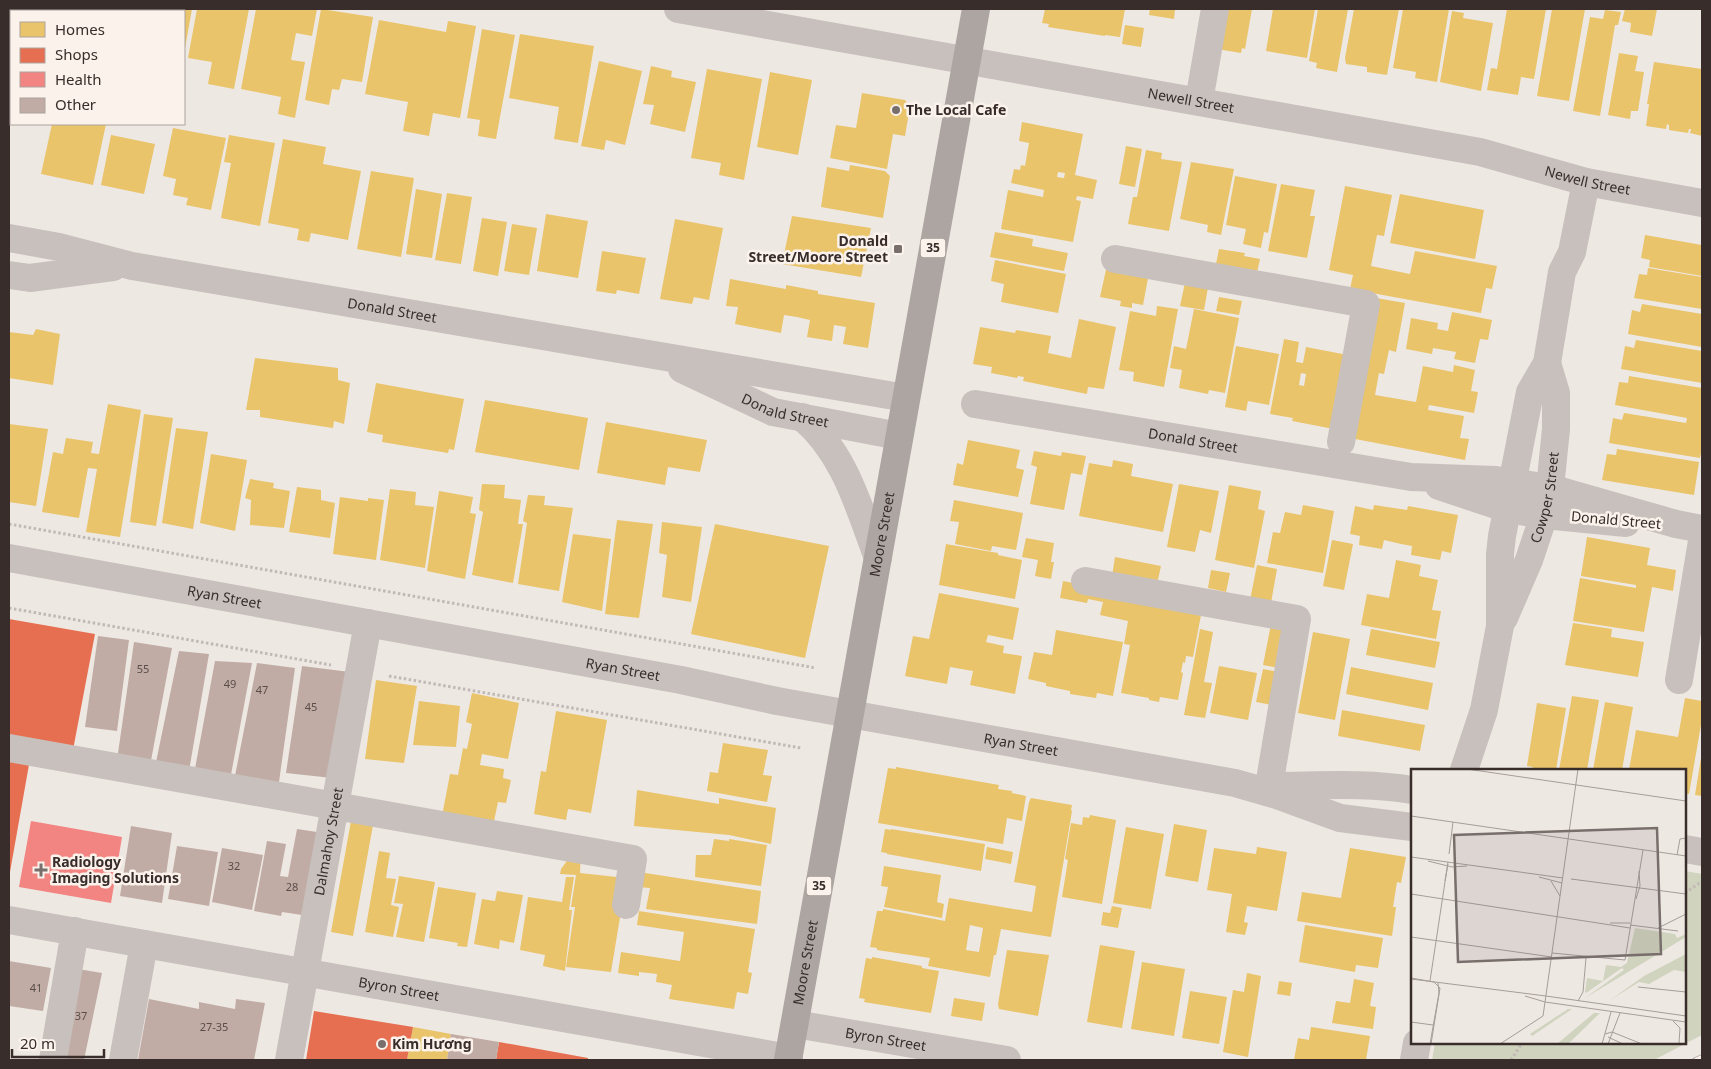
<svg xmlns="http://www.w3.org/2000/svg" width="1711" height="1069" font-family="'Noto Sans',sans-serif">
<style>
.green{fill:#d0d3be}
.homes{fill:#e9c46a;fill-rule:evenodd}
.shops{fill:#e76f51}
.health{fill:#f28482}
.building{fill:#c1aca5}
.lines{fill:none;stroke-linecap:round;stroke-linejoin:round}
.path{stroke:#c0b9b5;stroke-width:3;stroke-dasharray:2.5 2.5;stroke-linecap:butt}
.minor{stroke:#c7c0bc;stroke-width:28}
.major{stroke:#aca5a1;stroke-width:28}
.rail-casing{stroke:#afa9a6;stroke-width:5.5}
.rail{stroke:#faf2eb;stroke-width:4;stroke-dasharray:11;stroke-linecap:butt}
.poi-dot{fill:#786e6b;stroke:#faf2eb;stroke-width:2}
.labels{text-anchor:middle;stroke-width:5;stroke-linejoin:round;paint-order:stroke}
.number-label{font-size:11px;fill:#5a4d49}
.shield{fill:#faf2eb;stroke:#726864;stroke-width:1}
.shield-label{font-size:12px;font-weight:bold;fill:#382d2a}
.street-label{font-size:14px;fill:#382d2a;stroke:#faf2eb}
.poi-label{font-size:14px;font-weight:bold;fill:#382d2a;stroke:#faf2eb;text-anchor:start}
.inset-road{fill:none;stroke:#a59d99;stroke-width:1}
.view{fill:#786e6b;fill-opacity:0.15;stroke:#786e6b;stroke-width:2.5}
.inset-edge{fill:none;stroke:#382d2a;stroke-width:2.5}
</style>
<rect width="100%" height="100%" fill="#eee8e3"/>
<path class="green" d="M1685,871L1702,874V1035L1654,1060H1432L1435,1043H1685Z"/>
<path class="homes" d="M46,9H132L131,11H46Z
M138,9H192L185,48L184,11H137Z
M197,9H249L234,89L208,84L212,62L188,58Z
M256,9H317L312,36L296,33L291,60L305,62L295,118L278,114L281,97L241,89Z
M321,9L373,17L362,82L342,79L339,90L332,89L329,105L305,100Z
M1045,9H1125L1120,37L1105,35V36L1048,27L1049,24L1042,23Z
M1150,9H1175L1174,19L1149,15Z
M1222,9H1252L1245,49L1242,48L1241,53L1217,49Z
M1273,9H1315L1307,58L1266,51Z
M1318,9H1348L1337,72L1316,68L1317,63L1309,61Z
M1354,9H1399L1387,75L1367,72V67L1346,64L1345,58Z
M1403,9H1449L1437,82L1415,78L1416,72L1393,68Z
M1507,9H1546L1534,79L1521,77L1518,95L1487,90L1491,68L1497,69Z
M1552,9H1585L1569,101L1537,96Z
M1625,9H1657L1652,36L1630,32L1631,23L1622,21Z
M1605,10L1621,12L1618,25H1615L1600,116L1573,111L1590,17L1603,19Z
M1452,11L1464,13L1463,18L1493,23L1481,91L1440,82Z
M379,20L446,32L448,21L476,26L460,118L433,113L429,136L403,131L408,102L365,94Z
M1125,25L1144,28L1141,47L1122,44Z
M482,29L515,35L496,139L478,136L480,120L467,118Z
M520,34L594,46L578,143L554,139L559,107L509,98Z
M1619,53L1638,56L1635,71L1644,72L1638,111H1631L1630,119L1608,115Z
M599,61L642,71L625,145L606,140L604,150L581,146Z
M1654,62L1702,69V136L1690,133L1691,129H1689L1688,133L1669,130V125L1667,124L1666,129L1646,126L1649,104H1647Z
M651,66L672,71L671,77L696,82L685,132L650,124L654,105L643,104Z
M707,69L762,79L744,180L719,175L721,163L691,158Z
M770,72L812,80L798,155L757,147Z
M862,93L905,100L910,107L905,136L893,134L887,169L830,158L836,125L856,128Z
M1022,122L1083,134L1075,175L1097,180L1093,199L1077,196L1076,200L1081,201L1073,242L1001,229L1008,190L1043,197L1044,190L1011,183L1014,169L1020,170L1021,165L1025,166L1029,143L1019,141ZM1058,172L1065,173L1064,178L1057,177Z
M52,124H106L93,185L41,174Z
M173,128L226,138L211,210L186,205L188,198L173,195L176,179L163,176Z
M111,135L155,144L144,194L101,185Z
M229,135L275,143L260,226L221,218L231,163L224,162Z
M283,139L326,147L323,164L361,171L348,240L311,233L309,242L297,240L299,229L268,223Z
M1126,146L1142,149L1135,187L1119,184Z
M1146,150L1162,153L1161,159L1182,162L1169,231L1128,224L1133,197H1137Z
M1191,162L1234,169L1221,235L1207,232L1208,225L1180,219Z
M850,165L885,171L890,176L883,218L821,207L827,167L849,171Z
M371,171L414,178L401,257L357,249Z
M1235,176L1277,184L1268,233L1264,232L1261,248L1243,244L1246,229L1226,225Z
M1281,184L1315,190L1310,216H1315L1307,258L1268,251Z
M1345,186L1392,195L1384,236L1377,235L1371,266L1410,274L1415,251L1497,266L1492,289L1486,288L1481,313L1350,289L1353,275L1329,270Z
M416,189L442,194L432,258L406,254Z
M447,193L472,197L461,264L435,260Z
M1400,194L1484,210L1475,259L1390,243Z
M546,214L588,221L578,278L537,271Z
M792,216L871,228L861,277L782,264Z
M482,218L507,222L498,276L473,271Z
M675,219L723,228L709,300L694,297L692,304L660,299Z
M512,224L537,228L529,275L504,271Z
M995,232L1033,239L1032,246L1068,253L1064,271L990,257Z
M1645,235L1702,245V276L1649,267L1650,260L1641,258Z
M1219,249L1245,253L1244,256L1260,259L1256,277L1215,269Z
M602,251L646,258L639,294L617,290L616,294L596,291Z
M995,260L1066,274L1058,313L1001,302L1004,284L991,281Z
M1107,265L1149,273L1143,305L1132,303V308L1120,306L1121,301L1100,297Z
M1648,268L1702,277V309L1634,298L1639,274L1647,275Z
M1186,278L1209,282L1204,310L1180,306Z
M730,279L786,289V285L818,291V294L875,303L868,348L843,344L846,327L834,325L832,341L807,337L810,320L797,317L784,315L781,333L735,324L738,307L726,306Z
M1219,297L1242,301L1239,315L1216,311Z
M1376,298L1405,303L1396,352L1389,350L1384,374L1379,373L1375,395L1416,402L1423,366L1453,372L1454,365L1475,370L1471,391L1478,392L1474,413L1429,405L1428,410L1464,416L1460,438L1469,439L1465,460L1350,438Z
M1642,304L1702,314V347L1628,334L1632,310L1640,312Z
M1157,306L1178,309L1164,387L1133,381L1134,372L1119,370L1130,311L1156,316Z
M1194,309L1239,318L1225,393L1209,390L1208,394L1179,388L1182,370L1170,368L1174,346L1186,349Z
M1452,312L1492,320L1488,340L1480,339L1475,363L1454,359L1456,352L1433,348L1432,354L1406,349L1411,318L1438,323L1437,329L1448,331Z
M1079,319L1116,327L1104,389L1088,387L1087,394L1023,381L1024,377L1018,376L1017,378L991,373L992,367L973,364L980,327L1015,333L1016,330L1051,336L1048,353L1071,358Z
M36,329L60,334L53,385L9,378V332L33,335Z
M1284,339L1299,342L1296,362L1303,363L1306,347L1353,356L1339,430L1292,421L1293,418L1270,414ZM1301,373L1306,374L1304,386L1299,385Z
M1636,340L1702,351V383L1621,369L1625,346L1634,348Z
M1236,346L1279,354L1269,405L1248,401L1246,411L1225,407Z
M255,358L338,368V380L350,383L344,424L334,421L333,428L260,417V410H246Z
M1629,376L1702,388V446L1700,458L1609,443L1613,418L1622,420L1624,413L1686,423L1687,418L1615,405L1619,382L1628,383Z
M376,383L464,399L454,450L449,449L448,453L382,442L383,435L367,432Z
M485,400L588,418L579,470L475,452Z
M108,404L141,410L120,537L86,532L97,469L88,468L79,518L42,512L53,452L63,454L66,438L93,442L91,453L99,454Z
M144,414L173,418L156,526L130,522Z
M606,422L707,440L700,472L668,467L665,485L597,473Z
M9,424L48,429L36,506L9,502Z
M176,428L208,432L193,529L162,523Z
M968,440L1020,450L1016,468L1024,470L1018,497L953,485L957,463L963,465Z
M1617,449L1699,462L1694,495L1602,480L1607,454L1616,455Z
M1034,451L1061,456L1062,452L1086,456L1082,475L1071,473L1064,510L1030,504L1037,467L1031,465Z
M211,454L247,460L235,531L200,523Z
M1113,460L1133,464L1131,476L1173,484L1163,532L1079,516L1089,463L1112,467Z
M250,479L274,483L273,488L290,491L284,528L250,525L251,500L245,498Z
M482,484L505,485L504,498L521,500L518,524H523L513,583L472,575L483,512L479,510Z
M1179,484L1219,491L1211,533L1200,530L1195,552L1167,547Z
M1229,485L1261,491L1258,509L1265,511L1254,568L1215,560Z
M297,487L321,490V500L335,503L330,538L289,532Z
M390,489L416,492L415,505L434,507L425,568L380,560Z
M439,491L473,497L470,513L476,514L465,579L427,571Z
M528,495L545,496L544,505L573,508L559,591L518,584L527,523L523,521Z
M340,497L368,501V498L384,500L376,560L333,554Z
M954,500L1023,513L1016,550L992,546L991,551L955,544L959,522L950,521Z
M1303,505L1334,511L1323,573L1267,563L1273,532L1280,533L1285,512L1301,515Z
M1374,505L1407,510L1408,506L1458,515L1451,553L1442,551L1440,560L1411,555L1412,546L1401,544L1384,540L1382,549L1359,545L1360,536L1350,534L1355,506L1373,510Z
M617,520L653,524L639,618L605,614Z
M662,522L702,527L691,602L662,597L667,555L659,553Z
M715,524L829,546L805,658L691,634Z
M573,534L611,539L602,611L562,602Z
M1587,537L1650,548L1647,565L1676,570L1673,591L1652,587L1644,632L1573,621L1580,578L1636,588V585L1581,576Z
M1026,538L1054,543L1051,562H1054L1051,579L1035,576L1038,560L1022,557Z
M1332,540L1353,544L1344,590L1323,586Z
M946,544L998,553V555L1022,560L1015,599L939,585Z
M1115,557L1161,566L1157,584L1112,576Z
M1396,560L1421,565L1419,576L1438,580L1432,610L1441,611L1436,639L1361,625L1367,594L1389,598Z
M1257,565L1277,569L1271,603L1250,600Z
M1211,570L1230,573L1226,592L1208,588Z
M1063,581L1133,594L1201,615L1193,657L1186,656L1185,663L1183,662L1181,672L1183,673L1178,700L1160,697L1159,702L1149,700V698L1121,693L1130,645L1124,644L1128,621L1100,615L1103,602L1088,599L1087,603L1060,598Z
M939,593L1019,608L1013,640L988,635L986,642L1004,646L1003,653L1022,656L1015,694L970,685L973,671L950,667L947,684L905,676L913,636L929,639Z
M1272,619L1293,623L1284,669L1263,665Z
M1573,623L1612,629L1611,637L1644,642L1638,677L1565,665Z
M1200,629L1213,632L1204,682L1212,683L1205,718L1184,715Z
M1371,629L1440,642L1435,668L1366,655Z
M1056,630L1123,642L1113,696L1097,693L1096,698L1070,694V691L1046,686V683L1028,679L1034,652L1052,655Z
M1313,632L1350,639L1335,720L1298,713Z
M1219,666L1257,673L1248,720L1210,713Z
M1351,667L1433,683L1428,710L1346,694Z
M1263,669L1284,673L1277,706L1256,702Z
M376,680L417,686L404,763L365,759Z
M472,693L519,703L508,759L482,754L480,765L504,769L503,778L511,780L506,803L498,802L493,826L442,816L450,774L458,775L463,748L467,749L472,724L466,722Z
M1572,696L1599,700L1587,770H1559Z
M1685,698L1702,701V719L1689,794L1685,793V770H1629L1636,730L1678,737Z
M419,701L460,706L456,747L413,745Z
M1605,702L1633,707L1622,770H1593Z
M1537,703L1566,708L1556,770H1532L1533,767L1527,766Z
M1342,710L1425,725L1420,751L1338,736Z
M556,711L607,720L591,813L568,809L566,820L534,814L541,771L546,772Z
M723,743L768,750L763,775L772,776L767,802L707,791L710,772L718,773Z
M1701,758H1702V796L1695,795Z
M896,767L999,785L998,789L1012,791V793L1026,796L1022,821L1007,818L1003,844L878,823L888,768L896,769Z
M637,790L719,804V798L776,808L771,844L729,835L634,826Z
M1031,798L1072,805L1071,810L1072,811L1051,937L1001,929L996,955H994L990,977L928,966L930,958L877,950V948L870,947L877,911H883V909L945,921L949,898L1032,912L1036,886L1014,882L1029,802ZM970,925L983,928L979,952L966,950Z
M1090,815L1116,820L1102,904L1062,897L1068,860L1065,859L1071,823L1082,825L1083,817L1089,818Z
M351,821L373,825L353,936L331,932Z
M1174,824L1207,830L1198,882L1165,876Z
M1126,827L1164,834L1151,909L1113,903Z
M885,829L891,830V829L985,844L981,871L887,854V853L881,852Z
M714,839L729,841V839L767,845L761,886L695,877L696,855H711Z
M987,847L1013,852L1011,864L985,859Z
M1257,847L1287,852L1277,911L1247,906L1244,922L1248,923L1245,935L1226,932L1232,894L1207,890L1214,848L1256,854Z
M1350,848L1406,857L1401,883L1397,882L1393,907H1396L1392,936L1297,921L1302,892L1341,898Z
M379,851L390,853L386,878L396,879L391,905L399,907L393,937L365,932Z
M572,854H581L580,873L617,877L624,893L611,972L566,967L575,907H571L576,875L560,874L561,869Z
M884,866L941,875L937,902L944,904L942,918L884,907L888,887L881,886Z
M639,872L761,891L757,924L646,909L650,888L637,887Z
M399,876L435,882L424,942L396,937L403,904L394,903Z
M566,877H574L569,910H572L565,971L543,966L545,955L520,950L528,897L562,902Z
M438,887L476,893L467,947L457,946L458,943L429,938Z
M497,891L523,895L514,943L500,940L499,949L474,944L482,899L495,901Z
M1112,906L1122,908L1118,928L1101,925L1103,912L1110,913Z
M639,911L755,929L748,972L752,973L748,994L737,992L734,1009L669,999L672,985L656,982L657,974L639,972V976L618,973L621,952L680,961L684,932L637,925Z
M1305,925L1383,938L1378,968L1356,965L1355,972L1299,962Z
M1100,945L1135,951L1122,1028L1087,1022Z
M1007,950L1049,955L1038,1016L999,1009L998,1004Z
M872,957L922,966V968L939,971L931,1013L864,1002L865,999L859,998L866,958L872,959Z
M1142,962L1185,969L1174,1036L1131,1029Z
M1247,973L1261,976L1248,1057L1223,1052L1233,990L1244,992Z
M1354,979L1374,983L1370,1006L1376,1007L1373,1029L1332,1023L1336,1001L1350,1003Z
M1279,981L1292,983L1290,996L1277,994Z
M1190,991L1227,997L1219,1044L1182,1038Z
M954,998L985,1003L982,1021L951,1016Z
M413,1027L451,1034L447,1060H407Z
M1311,1027L1370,1036L1366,1060H1294L1298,1038L1309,1040Z"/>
<path class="shops" d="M9,619L95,634L73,750L9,739Z
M9,755L30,759L10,872H9Z
M314,1011L413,1027L407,1060H306Z
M499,1042L588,1058V1060H496Z"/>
<path class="health" d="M31,821L122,837L111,903L19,887Z"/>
<path class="building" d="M98,636L129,640L117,731L85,727Z
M134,642L172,648L150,766L117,760Z
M179,651L209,654L189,771L155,767Z
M215,661L252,663L230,780L194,774Z
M257,663L295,668L278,789L234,781Z
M302,666L350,672L332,778L286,773Z
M131,826L172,833L162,903L120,896Z
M297,829L317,832L302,915L282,912L281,916L254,911L267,841L286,844L280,876L288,877Z
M177,846L218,852L209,906L168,899Z
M222,848L263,855L252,910L212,902Z
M9,961L51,968L43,1011L9,1006Z
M78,969L102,973L84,1060H60Z
M149,999L199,1009V1002L235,1009L236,999L265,1003L254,1060H138Z
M451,1034L499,1042L496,1060H447Z"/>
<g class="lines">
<path class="path" d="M9,524L816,668
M9,608L331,665
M389,676L801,748
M1685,893L1701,882
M1511,1060L1522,1043"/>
<g class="minor">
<path id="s1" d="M678,9L1480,152L1586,182L1702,203"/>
<path d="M1199,101L1215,9"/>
<path id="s2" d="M9,238L59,247L132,266L906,398"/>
<path d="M1115,259L1366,304L1341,442"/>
<path d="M9,275L30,278L113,267"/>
<path id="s3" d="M682,369L773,412L899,436"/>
<path id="s4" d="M975,404L1411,477L1496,480L1550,488L1676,524L1702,529"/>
<path d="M802,417C845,453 859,508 878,558"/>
<path d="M1439,486L1508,509L1544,515L1626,523"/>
<path id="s5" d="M9,558L681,680L777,701L1235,783L1277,795L1340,818L1412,827"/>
<path d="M1085,581L1297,619L1269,786"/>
<path id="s6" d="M1504,618L1529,560L1544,515L1550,488L1556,429V393L1547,363"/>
<path d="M1679,680L1702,541"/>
<path d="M9,748L633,859L626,905"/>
<path d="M1464,770L1484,710L1500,626V554L1502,536L1530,392L1547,363L1562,272L1572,252L1586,182"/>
<path d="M1269,786C1317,786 1365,782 1412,790"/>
<path d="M1685,849L1702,852"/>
<path id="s7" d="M9,920L789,1058"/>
<path id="s8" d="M795,1024L1007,1060"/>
<path d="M53,1060L75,931"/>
<path d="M123,1060L144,944"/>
<path id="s9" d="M289,1060L368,623"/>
<path d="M1414,1060L1417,1043"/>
</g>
<path class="major" id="s10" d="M788,1060L976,9"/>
<g class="rail-casing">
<path id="rail" d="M1695,1060L1702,1057"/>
</g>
<use href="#rail" class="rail"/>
</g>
<g class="poi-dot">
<circle cx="896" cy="110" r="5"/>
<rect x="893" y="244" width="10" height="10" rx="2.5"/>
<path d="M38.5 862.5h5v5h5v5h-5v5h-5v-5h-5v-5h5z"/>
<circle cx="382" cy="1044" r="5"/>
</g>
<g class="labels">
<g class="number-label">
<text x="143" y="673">55</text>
<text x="230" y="688">49</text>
<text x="262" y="694">47</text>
<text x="311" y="711">45</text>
<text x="234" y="870">32</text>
<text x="292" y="891">28</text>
<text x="36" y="992">41</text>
<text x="81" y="1020">37</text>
<text x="214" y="1031">27-35</text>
</g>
<g class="shield">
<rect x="920.5" y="238.5" width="25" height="19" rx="4"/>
<rect x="806.5" y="876.5" width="25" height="19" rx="4"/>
</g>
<g class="shield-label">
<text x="933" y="252">35</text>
<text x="819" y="890">35</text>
</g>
<g class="street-label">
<text dy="5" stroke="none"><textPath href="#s1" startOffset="521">Newell Street</textPath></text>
<text dy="5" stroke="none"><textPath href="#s1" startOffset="926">Newell Street</textPath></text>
<text dy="5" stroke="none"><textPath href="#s2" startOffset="390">Donald Street</textPath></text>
<text dy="5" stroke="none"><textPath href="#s3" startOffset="112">Donald Street</textPath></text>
<text dy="5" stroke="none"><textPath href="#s4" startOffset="221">Donald Street</textPath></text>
<text dy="5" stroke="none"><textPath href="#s6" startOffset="128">Cowper Street</textPath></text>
<text transform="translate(1616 520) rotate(5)" y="5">Donald Street</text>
<text dy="5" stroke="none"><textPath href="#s10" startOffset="534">Moore Street</textPath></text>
<text dy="5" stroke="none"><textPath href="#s5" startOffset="219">Ryan Street</textPath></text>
<text dy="5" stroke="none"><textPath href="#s5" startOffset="624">Ryan Street</textPath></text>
<text dy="5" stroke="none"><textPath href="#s5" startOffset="1029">Ryan Street</textPath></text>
<text dy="5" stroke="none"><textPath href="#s9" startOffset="222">Dalmahoy Street</textPath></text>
<text dy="5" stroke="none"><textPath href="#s10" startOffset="99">Moore Street</textPath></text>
<text dy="5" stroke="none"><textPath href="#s7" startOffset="396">Byron Street</textPath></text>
<text dy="5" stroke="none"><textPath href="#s8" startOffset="92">Byron Street</textPath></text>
</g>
<g class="poi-label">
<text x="906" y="115">The Local Cafe</text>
<text x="888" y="246" text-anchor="end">Donald<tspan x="888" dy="16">Street/Moore Street</tspan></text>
<text x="52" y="867">Radiology<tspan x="52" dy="16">Imaging Solutions</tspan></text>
<text x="392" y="1049">Kim Hương</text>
</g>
</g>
<g transform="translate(1411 769)">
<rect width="275" height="275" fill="#eee8e3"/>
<path d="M224,159L264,165L266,169L275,165V168L174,229L213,201L211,199L175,224L174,223L176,209L192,212L195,196L210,198L216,194ZM275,185V203L263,201L238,215L228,213L198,232L233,207ZM157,240H161L121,267L119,265ZM183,244H189L157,275H146Z" fill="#d0d3be"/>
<path class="inset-road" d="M56,0L275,32M167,0L134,233L275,253M0,47L275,87M38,85L42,53M266,86L269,70L275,69M0,88L152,109M17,92L41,98L56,97M128,108L151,114M160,110L275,125M34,112L37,95M140,112L149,127M0,125L219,159M225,130L229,117L228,102M199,154H219M219,156L267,162M247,159L275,145M0,168L141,188M141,184L214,191L232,81M0,209L23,213L29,219L20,275M0,210L135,227M19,212L37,93M227,218L275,223M135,227L275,247M167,232L172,223L175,189M262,252L269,259L268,274M0,253L22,256M194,265L201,263L231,275M197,268L212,275M19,275L28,224L27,214M89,275L132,247L134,233L114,227M191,275L200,243M197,275L209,244"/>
<path class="view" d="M246,59L250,185L47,193L43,66Z"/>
<rect width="275" height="275" class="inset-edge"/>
</g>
<rect width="1711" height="1069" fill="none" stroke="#382d2a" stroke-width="20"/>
<rect x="10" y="10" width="175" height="115" fill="#faf2eb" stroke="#aca39e"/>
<rect x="20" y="22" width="25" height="15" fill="#e9c46a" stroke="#aca39e"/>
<text x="55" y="35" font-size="15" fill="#382d2a">Homes</text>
<rect x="20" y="48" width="25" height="15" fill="#e76f51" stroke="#aca39e"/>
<text x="55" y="60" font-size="15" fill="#382d2a">Shops</text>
<rect x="20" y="72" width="25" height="15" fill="#f28482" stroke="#aca39e"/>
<text x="55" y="85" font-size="15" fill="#382d2a">Health</text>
<rect x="20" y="98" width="25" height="15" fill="#c1aca5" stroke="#aca39e"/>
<text x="55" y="110" font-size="15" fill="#382d2a">Other</text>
<path d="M12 1049v8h92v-8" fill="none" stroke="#382d2a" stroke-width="2.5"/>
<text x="20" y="1049" font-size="15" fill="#382d2a" stroke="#faf2eb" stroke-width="4" paint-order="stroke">20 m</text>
</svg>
